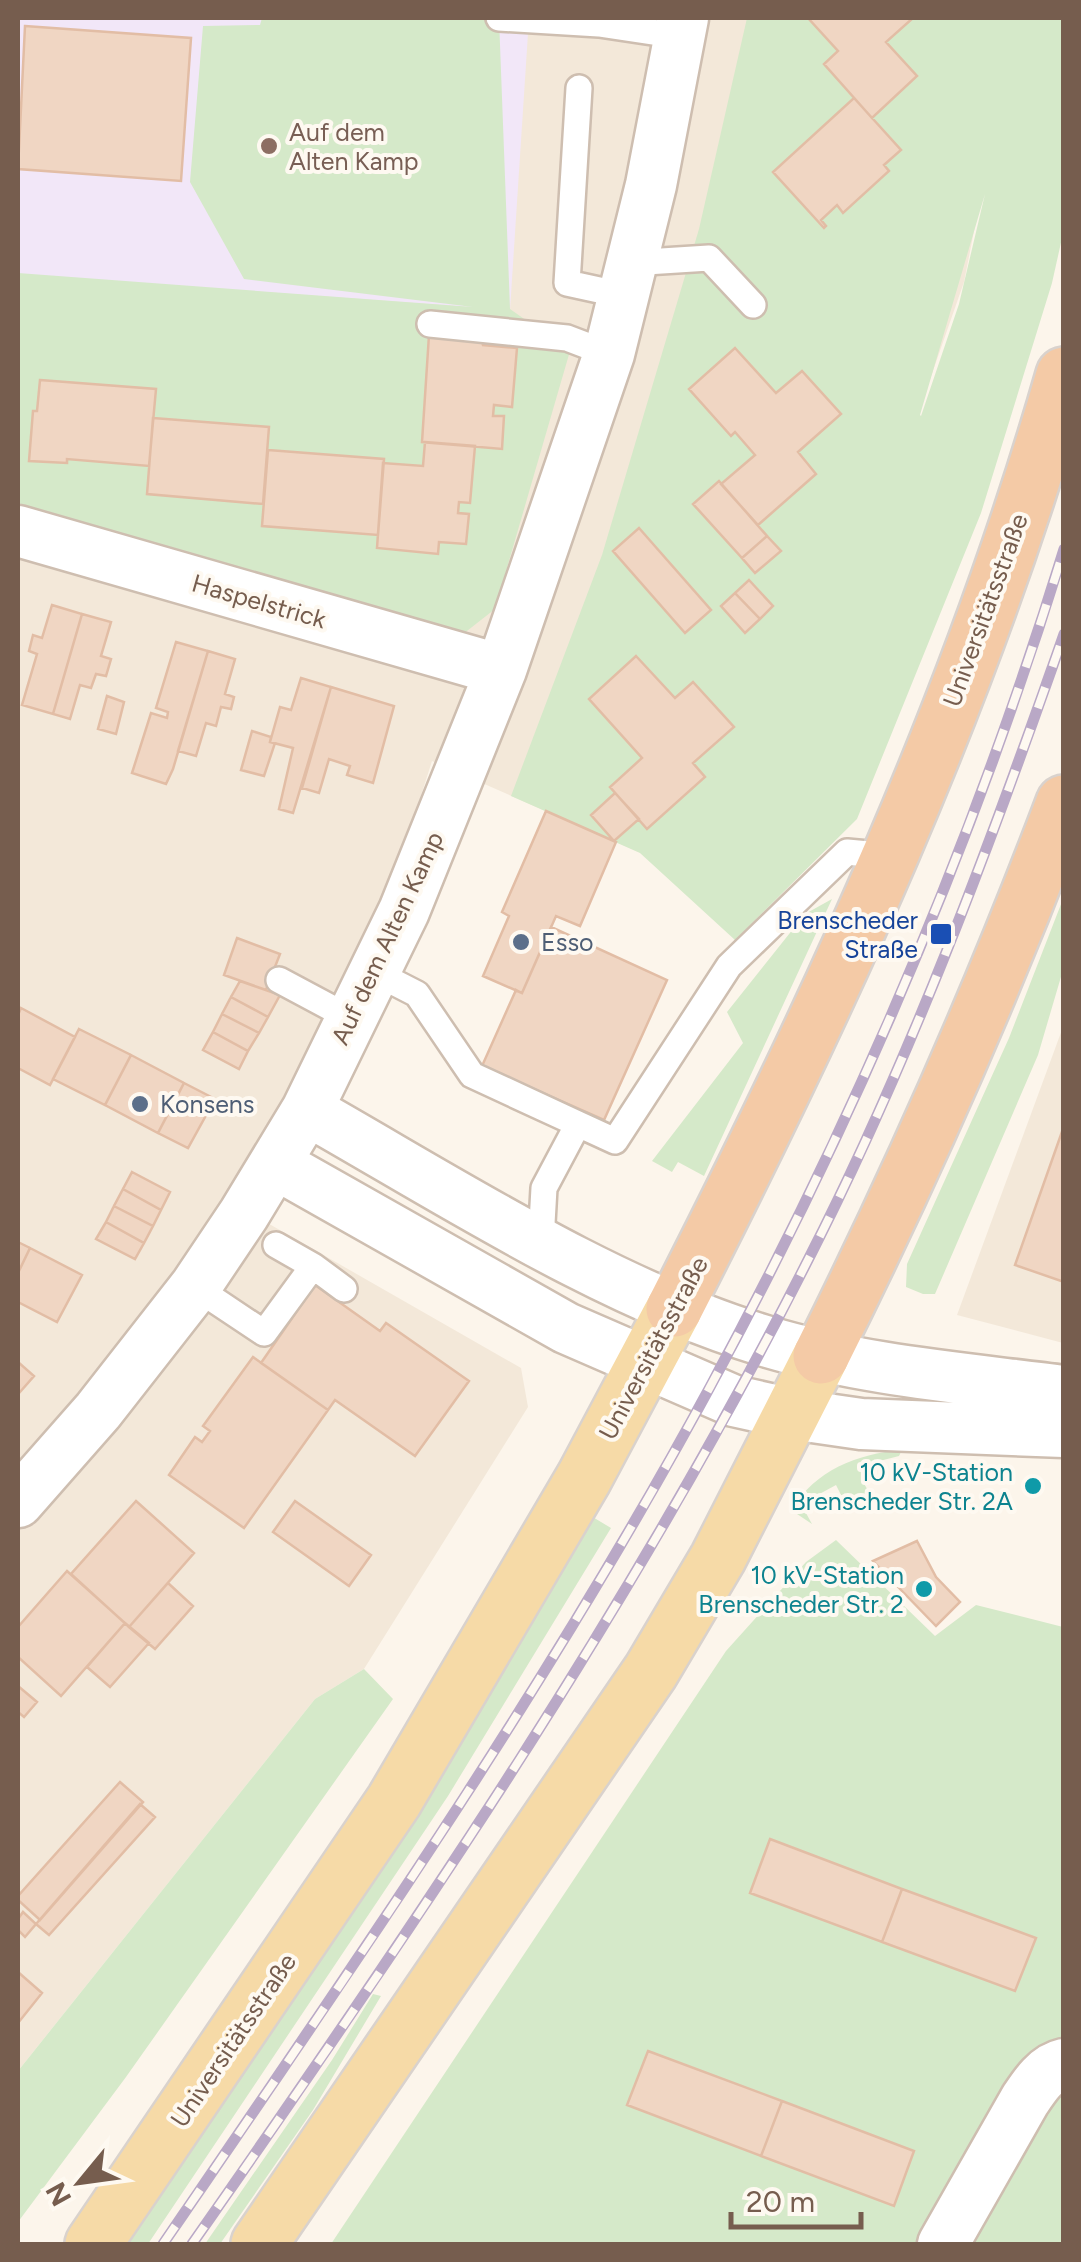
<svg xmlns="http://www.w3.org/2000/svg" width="1081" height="2262" font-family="Figtree,sans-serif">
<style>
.residential{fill:#f3e8d9}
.education{fill:#f2e7f8}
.green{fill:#d5e9c9;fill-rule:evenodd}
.building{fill:#f0d6c3;stroke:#e2bda5;stroke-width:2.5}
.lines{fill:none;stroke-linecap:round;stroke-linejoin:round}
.service-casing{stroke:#cebeb0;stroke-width:30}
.minor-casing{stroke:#cebeb0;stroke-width:55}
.primary-casing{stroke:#d9d2cd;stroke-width:60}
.trunk-casing{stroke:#d9d2cd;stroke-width:60}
.service{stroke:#fff;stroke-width:25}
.minor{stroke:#fff;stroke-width:50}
.primary{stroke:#f6daa7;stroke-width:55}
.trunk{stroke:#f4caa6;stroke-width:55}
.rail-casing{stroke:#b9a8c6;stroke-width:11}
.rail{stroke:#fef9f1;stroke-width:8;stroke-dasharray:22;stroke-linecap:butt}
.education-dot{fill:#8d6e63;stroke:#fef9f1;stroke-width:4}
.transit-dot{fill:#1a4fb4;stroke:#fef9f1;stroke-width:4}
.service-dot{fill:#5c6f8a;stroke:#fef9f1;stroke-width:4}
.culture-dot{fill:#0f9aa8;stroke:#fef9f1;stroke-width:4}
.labels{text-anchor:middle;stroke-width:8;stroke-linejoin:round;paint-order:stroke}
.education-label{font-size:25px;fill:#785e54;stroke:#fef9f1;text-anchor:start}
.street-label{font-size:25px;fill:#765d4e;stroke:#fef9f1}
.transit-label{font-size:25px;fill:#164399;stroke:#fef9f1;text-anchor:end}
.service-label{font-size:25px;fill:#4e5e75;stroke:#fef9f1;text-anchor:start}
.culture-label{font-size:25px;fill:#0d838f;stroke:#fef9f1;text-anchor:end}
</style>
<rect width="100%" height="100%" fill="#fcf5eb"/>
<path class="residential" d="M18,18H1016L964,282L748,900L432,761L388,899L229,1201L521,1368L528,1407L364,1669L315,1699L18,2071Z
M1063,1027V1343L957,1315Z"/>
<path class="education" d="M18,18H529L510,310L18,274Z"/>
<path class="green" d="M262,18H499L510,309L570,351L495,609L458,638L18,503V273L473,307L244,279L190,182L203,26L260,25Z
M747,18H1063L1064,229L1052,283L981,513L857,819L735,940L640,853L511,796L602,555L699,229ZM985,194L959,304L921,416L920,415Z
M832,899L704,1176L678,1162L672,1172L652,1161L743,1043L727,1012L805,914Z
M1063,899V970L1038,1055L935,1294H923L906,1287L907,1264L1009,1038Z
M902,1450L899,1456L860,1466L863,1482L872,1497L847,1507L836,1485L801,1504L812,1524L791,1510C816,1470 856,1454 902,1450Z
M591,1516L611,1528L448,1796L148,2244H127L370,1888L518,1647Z
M836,1540L935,1636L976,1605L1063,1627V2244H331L726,1651L806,1562Z
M364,1669L393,1699L126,2077L18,2222V2071L315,1699Z
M373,1994L381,1996L313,2110L220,2244H205L332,2060Z"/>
<path class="building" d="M808,18H913L886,42L917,76L872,118L824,64L838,51Z
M25,26L191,38L181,181L18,169Z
M854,98L901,150L884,165L889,171L843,213L837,205L821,220L826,226L824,228L773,172Z
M429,335L482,340L483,345L517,348L512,407L494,405L493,416H504L502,449L422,442Z
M735,348L776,393L802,371L841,414L798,452L816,474L758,525L721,484L755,455L735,432L731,436L689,389Z
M40,380L156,389L149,466L67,459V463L29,461L33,411H37Z
M153,418L269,427L263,504L147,494Z
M425,442L475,446L470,503L459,502L458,513L469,514L466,544L439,542L438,554L377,548L383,463L423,466Z
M268,450L384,459L378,535L262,526Z
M719,481L767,536L742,558L693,504Z
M639,528L711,610L685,633L613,551Z
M767,536L781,551L755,573L742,558Z
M749,580L773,606L760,619L735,593Z
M735,593L760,619L745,633L721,606Z
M52,605L82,614L53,714L22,705L37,654L29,651L33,635L42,638Z
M82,614L111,622L101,656L111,659L106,676L96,674L91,688L80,685L70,719L53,714Z
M176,642L208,651L173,769L166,784L132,773L151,713L167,718L168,712L156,708Z
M208,651L235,659L225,694L234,697L231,709L221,707L216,726L206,723L196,756L178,751Z
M636,656L675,698L693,682L734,727L693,763L705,777L647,829L610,787L642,758L589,699Z
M301,678L331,687L293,813L279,809L293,748L270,742L280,707L291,710Z
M331,687L394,706L373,783L347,775L350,766L329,759L319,793L302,788Z
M107,696L124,702L116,734L98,729Z
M252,731L271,737L270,742L275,743L264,776L241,770Z
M615,793L639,819L614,841L591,815Z
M546,811L616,842L580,926L556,916L522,993L483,976L509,916L502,912Z
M551,927L667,980L604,1120L482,1066L516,990L522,993Z
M237,938L280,954L266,990L224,975Z
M240,981L280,995L268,1017L231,997Z
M231,997L268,1017L259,1033L222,1014Z
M21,1008L75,1037L50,1085L18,1068V1015Z
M222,1014L259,1033L248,1051L213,1032Z
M79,1029L131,1055L105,1105L53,1079Z
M213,1032L248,1051L239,1069L203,1050Z
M131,1055L184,1083L158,1133L105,1105Z
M184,1083L215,1099L188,1148L158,1133Z
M1064,1126V1282L1015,1265Z
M132,1172L170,1192L161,1210L123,1189Z
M123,1189L161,1210L153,1226L114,1206Z
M114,1206L153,1226L144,1243L106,1222Z
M106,1222L144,1243L135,1259L96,1239Z
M18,1242L30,1248L18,1273Z
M30,1248L82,1275L57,1322L18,1302V1273Z
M315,1285L380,1331L386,1323L469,1381L415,1456L335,1400L328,1410L261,1363Z
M253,1357L328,1410L244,1528L169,1475L195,1437L202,1442L210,1431L203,1426Z
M18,1362L34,1376L20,1392L18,1389Z
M136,1501L194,1553L129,1627L71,1574Z
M295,1501L371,1555L349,1586L273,1532Z
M917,1541L936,1577L960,1602L936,1626L873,1561Z
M67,1571L125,1623L61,1696L18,1657V1627Z
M168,1583L193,1606L155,1649L129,1627Z
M125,1623L149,1643L110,1687L87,1667Z
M18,1686L37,1702L24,1717L18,1712Z
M120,1782L143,1802L40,1920L18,1900V1896Z
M140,1804L155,1817L49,1935L36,1924Z
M770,1839L902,1889L882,1942L750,1893Z
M902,1889L1036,1938L1015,1991L882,1942Z
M23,1912L36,1924L25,1937L18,1930V1919Z
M18,1972L42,1993L18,2023Z
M648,2051L782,2101L761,2156L627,2105Z
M782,2101L914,2151L894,2206L761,2156Z"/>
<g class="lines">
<g class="service-casing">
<path id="service" d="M499,18L599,24L679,36
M579,88L567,283L622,295
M630,263L709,258L753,305
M430,324L567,338L609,354
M374,972L417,994L472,1075L578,1124L544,1188L541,1241
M279,980L352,1019
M578,1124L615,1141L729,966L847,852L890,856
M276,1245L313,1266L344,1289
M195,1287L264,1333L313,1266"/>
</g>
<g class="minor-casing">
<path id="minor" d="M18,531L501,670
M307,1110C450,1191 608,1294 765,1341C861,1370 964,1378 1064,1391
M276,1164L566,1328L734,1401L792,1414L861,1424L1064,1432
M18,1502L98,1411L195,1287L244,1214L307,1110L404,911L501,670L609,354L651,185L683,18
M943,2244L1025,2100C1035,2085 1046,2068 1064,2064"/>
</g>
<g class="primary-casing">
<path id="primary" d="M93,2244L394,1801L584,1478L674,1309
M259,2244L651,1671L718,1558L821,1356"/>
</g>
<g class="trunk-casing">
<path id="trunk" d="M674,1309C828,1008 971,701 1064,375
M821,1356C912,1174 992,994 1064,803"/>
</g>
<use href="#service" class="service"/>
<use href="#minor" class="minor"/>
<use href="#primary" class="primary"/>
<use href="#trunk" class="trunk"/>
<g class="rail-casing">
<path id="rail" d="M163,2244C354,1965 549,1685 710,1387C854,1121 975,838 1064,549
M192,2244C413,1928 635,1603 809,1258C911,1058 990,845 1064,634"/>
</g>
<use href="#rail" class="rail"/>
</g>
<circle class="education-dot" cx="269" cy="146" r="10"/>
<rect class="transit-dot" x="929" y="922" width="24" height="24" rx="5"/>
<g class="service-dot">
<circle cx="521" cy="942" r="10"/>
<circle cx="140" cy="1104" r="10"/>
</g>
<g class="culture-dot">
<circle cx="1033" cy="1486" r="10"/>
<circle cx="924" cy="1589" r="10"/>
</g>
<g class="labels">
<g class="education-label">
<text x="289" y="141">Auf dem<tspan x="289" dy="29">Alten Kamp</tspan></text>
</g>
<g class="street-label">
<text transform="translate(259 601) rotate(16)" y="9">Haspelstrick</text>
<text transform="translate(985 610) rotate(-70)" y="9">Universitätsstraße</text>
<text transform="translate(387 938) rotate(-65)" y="9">Auf dem Alten Kamp</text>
<text transform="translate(653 1348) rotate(-62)" y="9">Universitätsstraße</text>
<text transform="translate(233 2040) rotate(-56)" y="9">Universitätsstraße</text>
</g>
<g class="transit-label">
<text x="918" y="929">Brenscheder<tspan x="918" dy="29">Straße</tspan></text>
</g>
<g class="service-label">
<text x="541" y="951">Esso</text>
<text x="160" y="1113">Konsens</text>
</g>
<g class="culture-label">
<text x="1013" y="1481">10 kV-Station<tspan x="1013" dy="29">Brenscheder Str. 2A</tspan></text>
<text x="904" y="1584">10 kV-Station<tspan x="904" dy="29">Brenscheder Str. 2</tspan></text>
</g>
</g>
<rect width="1081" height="2262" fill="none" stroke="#765d4e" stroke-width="40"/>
<g transform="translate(80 2182) rotate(241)" stroke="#fef9f1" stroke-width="8" paint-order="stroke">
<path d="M0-8L18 38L0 25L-18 38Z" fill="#765d4e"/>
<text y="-15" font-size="28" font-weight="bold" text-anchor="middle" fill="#765d4e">N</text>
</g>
<path d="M731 2212v15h130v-15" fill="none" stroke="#765d4e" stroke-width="5"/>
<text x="746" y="2212" font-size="30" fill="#765d4e" stroke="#fef9f1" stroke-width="8" paint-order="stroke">20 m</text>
</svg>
